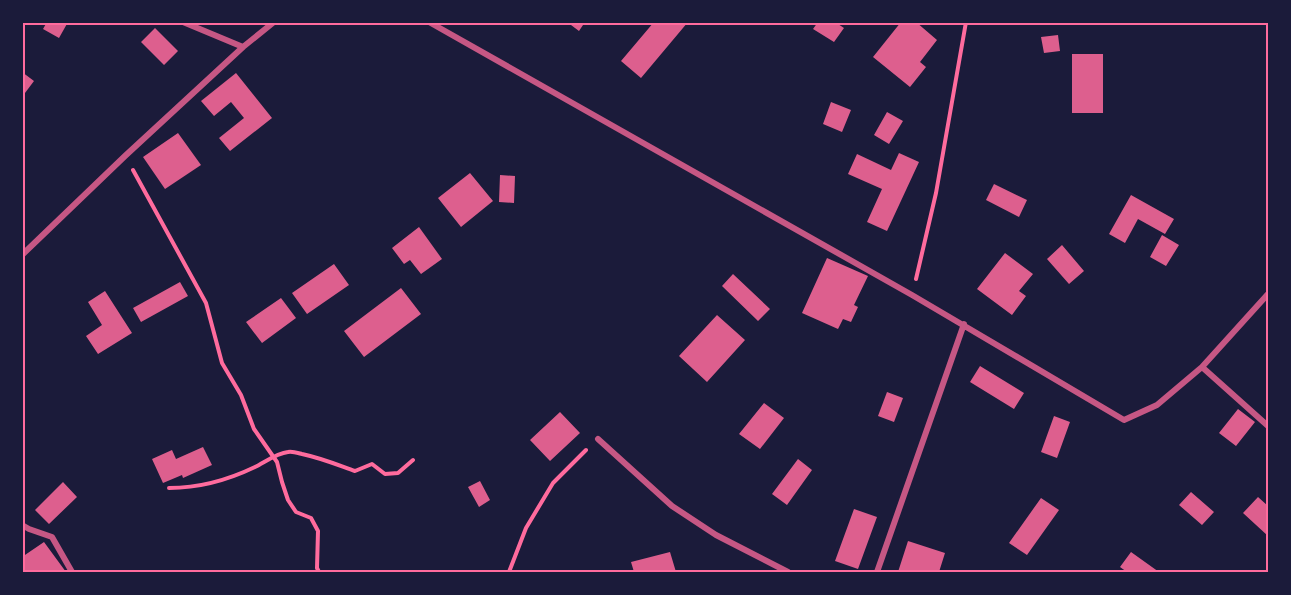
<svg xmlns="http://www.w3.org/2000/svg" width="1291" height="595" font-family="'Noto Sans',sans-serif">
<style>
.building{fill:#dd5f8e}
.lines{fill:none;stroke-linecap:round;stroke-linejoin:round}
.path{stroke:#ff6b9d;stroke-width:4}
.minor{stroke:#c65784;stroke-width:6}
.neatline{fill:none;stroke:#ff6b9d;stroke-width:2}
</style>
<rect width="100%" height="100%" fill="#1b1b3a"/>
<path class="building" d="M47,22H68L59,38L43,29Z
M567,22H585L579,31Z
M654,22H688L641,78L621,61Z
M818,22H835L844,28L834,42L813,29Z
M901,22H916L937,40L920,62L926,67L910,87L873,57Z
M155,28L178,51L164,65L141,42Z
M1058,35L1060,51L1044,53L1041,37Z
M1072,54H1103V113H1072Z
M22,72L34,81L22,97Z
M236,73L272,118L230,151L219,138L244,118L231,102L214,116L201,101Z
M831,102L851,110L842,132L823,124Z
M887,112L903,121L889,144L874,135Z
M178,133L201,165L165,189L143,157Z
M899,153L919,162L887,231L867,222L882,189L848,174L857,154L891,170Z
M470,173L493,201L461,227L438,198Z
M500,175L515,176L514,203L499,202Z
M994,184L1027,200L1019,217L986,200Z
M1131,195L1174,219L1165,234L1138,219L1125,243L1109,234Z
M419,227L442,259L421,274L410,260L404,264L392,248Z
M1162,235L1179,245L1166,266L1150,257Z
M1062,245L1084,271L1069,284L1047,259Z
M1005,253L1033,274L1019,291L1026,296L1012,315L977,289Z
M827,258L868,276L854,305L858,307L851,322L843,319L838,329L802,313Z
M334,264L349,285L307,314L292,293Z
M733,274L770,309L758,321L722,286Z
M180,282L188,296L141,322L133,308Z
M401,288L421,314L364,357L344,331Z
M105,291L132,333L98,354L86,336L102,325L88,302Z
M281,298L296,318L262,343L246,322Z
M717,315L745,340L707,382L679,356Z
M980,366L1024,393L1014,409L970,382Z
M887,392L903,398L894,422L878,416Z
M764,403L784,418L760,449L739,434Z
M1238,409L1255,422L1236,446L1219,433Z
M560,412L580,433L550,461L530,440Z
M1054,416L1070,422L1057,458L1041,452Z
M203,447L212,465L183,478L182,475L163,483L152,459L172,450L176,459Z
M798,459L812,470L787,505L772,494Z
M480,481L490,500L479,507L468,487Z
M63,482L77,497L49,524L35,510Z
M1191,492L1214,512L1202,525L1179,505Z
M1258,497L1268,506V536L1243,513Z
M1041,498L1059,510L1027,555L1009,543Z
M854,509L877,517L858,569L835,561Z
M908,541L945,553L939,572H898Z
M44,542L66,572H22V557Z
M670,552L676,572H634L631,562Z
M1131,552L1159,572H1127L1120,567Z"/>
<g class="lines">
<path class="path" d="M133,170L206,303L222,363L241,395L254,429L277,462L282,482L288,500L296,512L311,518L318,531L317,568L319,572
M916,279L936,193L966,22
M169,488C198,488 228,480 255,467C265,462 277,453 288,452C292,451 298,453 302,454C321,458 338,465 355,471L372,464L385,474L398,473L413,460
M509,572L526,528L553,483L586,450"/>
<path class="minor" d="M183,22L243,47
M429,22L912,295L1124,420L1157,405L1202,367L1268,294
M22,255L125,156L243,47L274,22
M1202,367L1268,426
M598,439L672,506L716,535L788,572
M22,525L29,529L52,537L72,572
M877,572L964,324"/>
</g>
<rect width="1291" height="595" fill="none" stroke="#1b1b3a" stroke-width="48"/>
<rect x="24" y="24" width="1243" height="547" class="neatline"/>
</svg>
